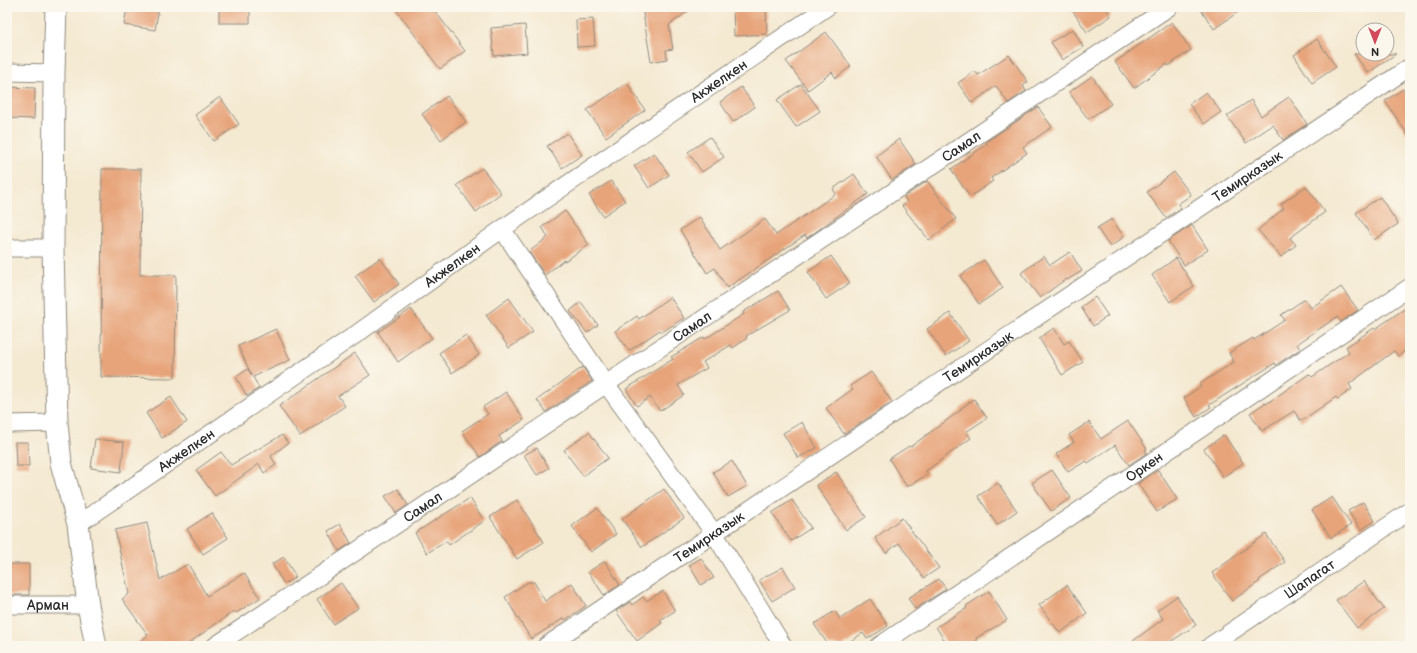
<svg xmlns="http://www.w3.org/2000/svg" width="1417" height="653" font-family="'Balsamiq Sans',sans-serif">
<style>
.building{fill:#e7a47a}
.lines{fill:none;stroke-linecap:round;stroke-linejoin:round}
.minor-casing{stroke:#908a7e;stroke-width:19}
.tertiary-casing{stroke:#908a7e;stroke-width:23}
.minor{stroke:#fff;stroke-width:17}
.tertiary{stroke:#fff;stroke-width:21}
.labels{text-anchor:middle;stroke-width:4;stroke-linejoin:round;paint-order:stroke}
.street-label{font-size:14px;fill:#2b2b2b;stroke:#fbf7ec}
</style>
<rect width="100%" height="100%" fill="#fbf7ec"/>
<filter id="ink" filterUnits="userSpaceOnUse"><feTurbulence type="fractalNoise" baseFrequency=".025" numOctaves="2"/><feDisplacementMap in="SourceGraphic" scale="8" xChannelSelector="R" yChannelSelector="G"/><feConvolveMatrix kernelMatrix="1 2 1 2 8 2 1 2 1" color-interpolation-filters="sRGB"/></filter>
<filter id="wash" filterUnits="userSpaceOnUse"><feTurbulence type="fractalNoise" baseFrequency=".012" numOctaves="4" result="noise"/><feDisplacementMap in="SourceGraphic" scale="16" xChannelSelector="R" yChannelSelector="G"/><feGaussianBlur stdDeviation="0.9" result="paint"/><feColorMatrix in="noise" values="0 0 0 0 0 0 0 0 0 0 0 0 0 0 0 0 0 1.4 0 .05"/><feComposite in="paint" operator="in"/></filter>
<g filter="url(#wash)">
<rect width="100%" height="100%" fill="#f4e9d1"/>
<g id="blocks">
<path class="building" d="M127,7H159L155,30L124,25Z
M219,7H250V23H219Z
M394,7H432L465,51L440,69Z
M642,7H694L669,25L673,49L666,50L667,59L651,62Z
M733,7H766L767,34L734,36Z
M1070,7H1105L1111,16L1087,32Z
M1199,7H1245L1214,29Z
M593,19L595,46L577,47L576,20Z
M1172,22L1191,50L1168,66L1167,64L1134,88L1115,62Z
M525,25L527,53L494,56L491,28Z
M1073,29L1083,47L1062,60L1051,42Z
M826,32L851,66L836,78L832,72L808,90L786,61Z
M1317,39L1336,67L1312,83L1294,55Z
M1354,54H1396L1368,73Z
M1009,55L1028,82L1023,86L1026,91L1008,103L996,86L972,103L958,83L975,71L978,75Z
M1092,76L1111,104L1088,119L1069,92Z
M627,83L645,110L606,137L587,110Z
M801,84L820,111L796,127L777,100Z
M7,87L35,88L34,119L7,118Z
M741,87L755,107L733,122L720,102Z
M1403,89L1410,99V138L1385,101Z
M1206,92L1221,112L1204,124L1189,104Z
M447,96L466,122L441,140L422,114Z
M220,97L239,124L214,141L195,115Z
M1289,97L1307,124L1283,140L1273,125L1246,143L1227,116L1251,100L1261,116Z
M1038,107L1052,127L1023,147L1027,153L991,178L993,181L970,197L951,169L987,144L986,142Z
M567,133L582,155L562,168L547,146Z
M710,137L724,157L702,172L688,152Z
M899,139L916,164L892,180L876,156Z
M654,153L669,175L649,188L634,166Z
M482,168L501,193L476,212L457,185Z
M102,169H141L140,275H176L175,378L101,377Z
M1174,172L1191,195L1178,204L1181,208L1166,218L1147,192Z
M854,174L868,194L807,238L805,235L727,288L715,268L707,273L680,230L700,217L720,250L765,219L776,235L836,194L833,189Z
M611,181L625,201L603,216L589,195Z
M927,181L956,219L929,240L902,206L907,202L904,197Z
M1306,186L1325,212L1290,238L1296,245L1281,257L1258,230L1284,208L1281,204Z
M1380,197L1398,224L1374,240L1356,213Z
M565,211L589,245L565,261L564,260L545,275L529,252L548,237L542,227Z
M1112,219L1124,237L1110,247L1097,228Z
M1192,225L1208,250L1184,265L1168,241Z
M1070,252L1082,271L1067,280L1066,279L1040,298L1021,273L1044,256L1050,265Z
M831,256L850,283L826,299L808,272Z
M380,258L399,284L374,302L355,276Z
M1176,258L1194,286L1170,302L1152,275Z
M984,260L1003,288L979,304L960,276Z
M1341,287L1358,310L1341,322L1337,317L1297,344L1300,349L1276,365L1275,363L1209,405L1211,407L1196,417L1184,398L1201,386L1200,384L1234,362L1229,353L1253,338L1254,340L1285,320L1281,315L1305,299L1311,308Z
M778,291L790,310L746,336L747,338L733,348L731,345L703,362L707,368L678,385L684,395L660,411L650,397L637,406L626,389L673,359L671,357L704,337L705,339L744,314L743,312Z
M670,297L684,318L662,332L660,330L629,351L615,331L637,316L639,319Z
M1095,297L1108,316L1093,326L1081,307Z
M509,298L533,332L509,348L486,315Z
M581,302L598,325L587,333L570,311Z
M1410,305V347L1398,356L1394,351L1349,384L1352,389L1338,399L1336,397L1301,421L1294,411L1262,431L1250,413L1265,403L1266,404L1309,374L1312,377L1349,352L1346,347L1374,328L1375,329Z
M411,309L432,338L398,362L378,332Z
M950,313L969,341L946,356L927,329Z
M1054,328L1064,344L1069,341L1083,362L1062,375L1039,338Z
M276,329L290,360L253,377L259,388L247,396L236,377L248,369L252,376L238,346Z
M466,335L479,355L452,373L439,353Z
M355,353L370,375L338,396L345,406L300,436L279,406Z
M583,367L592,381L546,412L537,400Z
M871,372L892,402L844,434L826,408L853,389L850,386Z
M506,392L524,420L499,436L502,441L480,457L462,431L488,414L483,407Z
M171,397L187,422L162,438L146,413Z
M974,399L987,418L966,432L971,438L926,471L928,474L907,487L889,459L909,446L910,447L961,410L960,409Z
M1128,421L1147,449L1145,450L1147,453L1129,465L1115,445L1088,463L1086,461L1068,472L1056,454L1074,442L1069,435L1089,422L1101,439Z
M802,422L817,448L798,458L783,433Z
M589,432L608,458L583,476L564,450Z
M282,435L288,443L271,456L276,465L264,473L259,464L215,496L196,470L221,452L231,465Z
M1224,435L1243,463L1223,477L1204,449Z
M95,439L124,442L121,472L91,468Z
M15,442H28L29,466H16Z
M537,448L549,468L537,475L524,455Z
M732,461L747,486L728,497L713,472Z
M1052,470L1071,498L1051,511L1032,483Z
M1158,470L1177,499L1157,512L1138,484L1140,483V482Z
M836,472L866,517L846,530L816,485Z
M998,483L1017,511L997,525L978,496Z
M398,489L408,505L396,513L385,496Z
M664,489L684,518L642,547L622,519Z
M1332,497L1351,525L1331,538L1312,510Z
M470,498L484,521L449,545L447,541L427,553L415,533Z
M517,500L544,542L517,559L490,517Z
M792,500L811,528L791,541L772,513Z
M1363,502L1375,521L1361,530L1348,511Z
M597,508L616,534L591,552L572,526Z
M212,513L228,538L203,554L187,529Z
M902,518L939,568L924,578L899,543L886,553L875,538Z
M147,523L160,580L188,564L207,596L244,573L260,598L236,613L234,611L185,646H133L148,635L122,599L129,594L115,530Z
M340,524L351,543L339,551L328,531Z
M1266,534L1285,562L1259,580L1260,581L1232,601L1212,573Z
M284,557L296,577L284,584L272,564Z
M701,558L714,578L701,585L689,565Z
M605,561L620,585L604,595L588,572Z
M7,564H29V595H7Z
M783,567L795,587L772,601L759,580Z
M939,579L946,589L915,609L908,598Z
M1364,581L1384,609L1357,628L1336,600Z
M528,582H534L545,601L572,583L586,606L565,620L564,618L531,639L505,597Z
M341,583L358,608L333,624L317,599Z
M1067,585L1087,613L1060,633L1039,605Z
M663,591L675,611L660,620L662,623L637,641L616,611L630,602L632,605L643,597L646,601Z
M989,591L1007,620L976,638L977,641L969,646H948L936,627L967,608L966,606Z
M1177,596L1196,625L1164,646H1126L1163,619L1157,610Z
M870,599L888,626L867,639L863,633L843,646H829L814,624L835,611L840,619Z"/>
</g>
</g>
<g filter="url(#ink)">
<use href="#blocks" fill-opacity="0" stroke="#908a7e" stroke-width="1"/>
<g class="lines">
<g class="minor-casing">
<g id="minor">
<path d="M7,72L54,73"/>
<path d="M502,229L606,384L714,533L783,646"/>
<path d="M7,248H53"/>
<path d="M7,424L57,423"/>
<path id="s1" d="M78,524L358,333L502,229L827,7"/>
<path id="s2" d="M7,605H88"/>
<path id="s3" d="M215,646L1169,7"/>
<path id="s4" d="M546,646L1410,67"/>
<path id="s5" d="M879,646L1410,287"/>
<path id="s6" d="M1210,646L1410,511"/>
</g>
</g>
<g class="tertiary-casing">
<path id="tertiary" d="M56,7L54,73L53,248L57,423L61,463L78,524L88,605L96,646"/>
</g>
<use href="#minor" class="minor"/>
<use href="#tertiary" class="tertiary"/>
</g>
</g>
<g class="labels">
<g class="street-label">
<text dy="5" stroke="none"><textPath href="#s1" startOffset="779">Акжелкен</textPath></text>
<text dy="5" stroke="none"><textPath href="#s3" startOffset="898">Самал</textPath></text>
<text dy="5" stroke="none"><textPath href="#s4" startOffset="844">Темирказык</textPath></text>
<text dy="5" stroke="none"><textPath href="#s1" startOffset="455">Акжелкен</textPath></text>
<text dy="5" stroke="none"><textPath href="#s3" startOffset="574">Самал</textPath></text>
<text dy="5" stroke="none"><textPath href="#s4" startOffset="520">Темирказык</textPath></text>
<text dy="5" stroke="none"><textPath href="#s1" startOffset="131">Акжелкен</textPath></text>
<text dy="5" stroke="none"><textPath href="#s5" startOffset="320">Оркен</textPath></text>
<text dy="5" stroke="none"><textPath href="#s3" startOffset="250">Самал</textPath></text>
<text dy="5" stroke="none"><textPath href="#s4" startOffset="196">Темирказык</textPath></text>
<text dy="5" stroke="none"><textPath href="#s6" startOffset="120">Шапагат</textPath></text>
<text dy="5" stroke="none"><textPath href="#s2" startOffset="41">Арман</textPath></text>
</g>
</g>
<rect width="1417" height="653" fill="none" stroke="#fbf7ec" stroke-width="24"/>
<g transform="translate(1375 42) rotate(180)"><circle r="19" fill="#fbf7ec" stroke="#a8a59f"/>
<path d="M0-3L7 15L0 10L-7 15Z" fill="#d1495b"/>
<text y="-6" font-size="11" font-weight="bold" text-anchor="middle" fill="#2b2b2b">N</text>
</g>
</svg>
